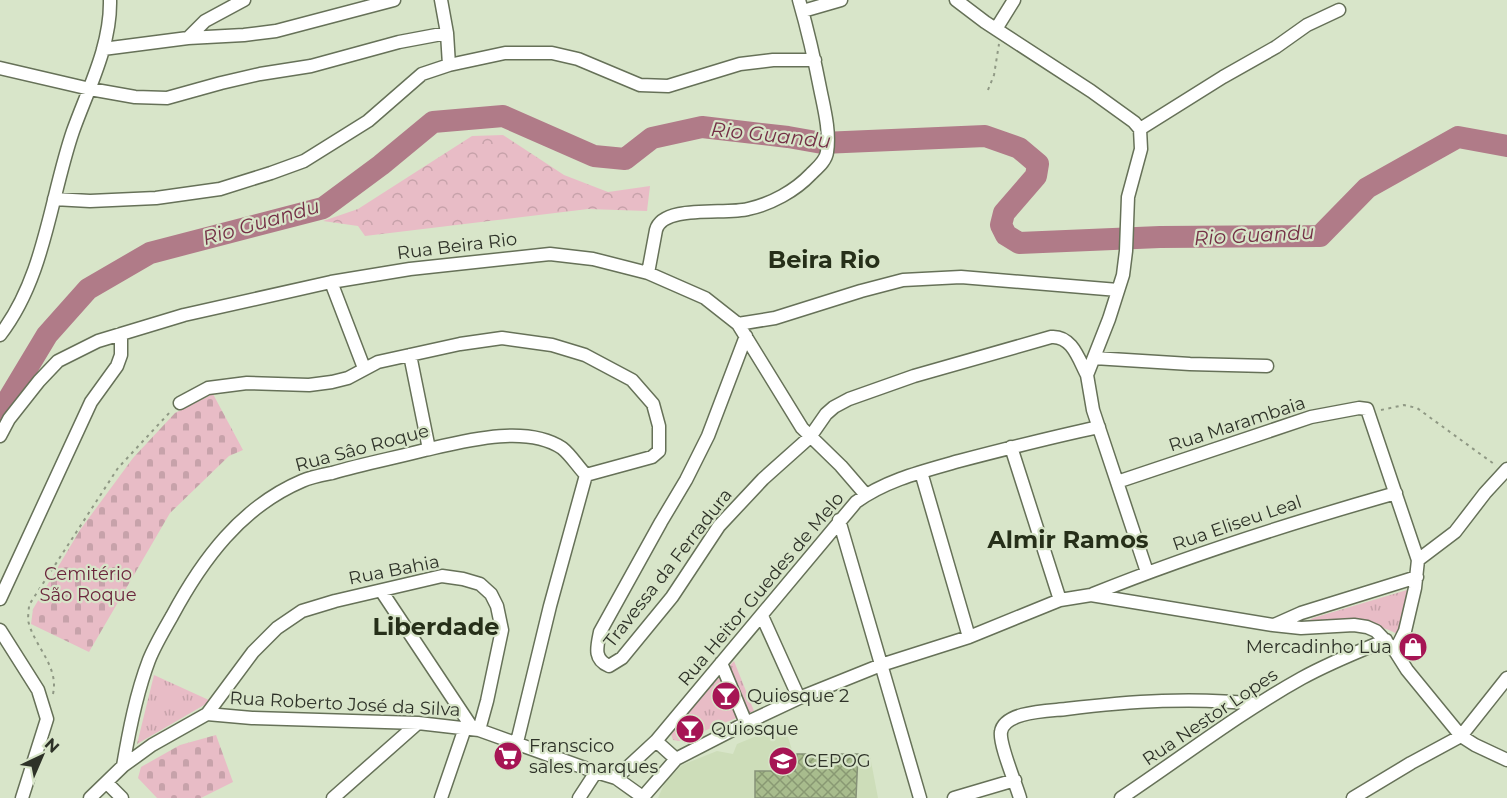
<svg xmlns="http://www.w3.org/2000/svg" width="1507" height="798" font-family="Montserrat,sans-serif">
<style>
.built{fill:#cdddb9}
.grass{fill:url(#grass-tufts)}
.forest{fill:url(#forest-crowns)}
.cemetery{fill:url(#cemetery-stones)}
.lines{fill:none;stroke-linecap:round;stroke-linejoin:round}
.river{stroke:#b07b88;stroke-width:22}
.building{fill:url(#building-cross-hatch);stroke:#879278;stroke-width:1.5}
.minor-casing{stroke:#667158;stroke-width:15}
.path{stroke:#8f9884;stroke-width:2;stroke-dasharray:3 4.5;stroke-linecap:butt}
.minor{stroke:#fff;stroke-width:12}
.labels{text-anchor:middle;stroke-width:4.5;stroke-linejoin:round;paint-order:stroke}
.street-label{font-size:18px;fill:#2e3228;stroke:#d8e5c9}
.park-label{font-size:18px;fill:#6b273d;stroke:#d8e5c9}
.poi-label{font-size:18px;fill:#2e3228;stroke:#d8e5c9;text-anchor:start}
.water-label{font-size:20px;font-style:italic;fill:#743046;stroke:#d8e5c9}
.district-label{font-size:24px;font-weight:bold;fill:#262f19;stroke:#d8e5c9}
</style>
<defs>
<pattern id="grass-tufts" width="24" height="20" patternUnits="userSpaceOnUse" patternTransform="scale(1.5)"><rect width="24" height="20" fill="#e8bcc6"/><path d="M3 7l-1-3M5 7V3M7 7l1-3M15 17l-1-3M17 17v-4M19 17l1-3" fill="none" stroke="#c7a2aa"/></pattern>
<pattern id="forest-crowns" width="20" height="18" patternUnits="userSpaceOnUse" patternTransform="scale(1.5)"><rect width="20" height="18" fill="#e8bcc6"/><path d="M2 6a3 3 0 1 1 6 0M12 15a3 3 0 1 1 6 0" fill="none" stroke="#c7a2aa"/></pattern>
<pattern id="cemetery-stones" width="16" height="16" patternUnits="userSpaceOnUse" patternTransform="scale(1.5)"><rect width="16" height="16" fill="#e8bcc6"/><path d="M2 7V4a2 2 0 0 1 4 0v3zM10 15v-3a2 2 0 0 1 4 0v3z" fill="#c7a2aa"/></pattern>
<pattern id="building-cross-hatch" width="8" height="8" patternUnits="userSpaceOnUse" patternTransform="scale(1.5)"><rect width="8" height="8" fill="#a8bc8d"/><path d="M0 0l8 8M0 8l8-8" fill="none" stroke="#899973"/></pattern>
</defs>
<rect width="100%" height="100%" fill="#d8e5c9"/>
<path class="built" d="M784,725L793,753L870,756L878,798H658L665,782L682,765L717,751L733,754L737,744Z"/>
<path class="grass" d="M1407,590L1414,592L1399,635C1371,618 1337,625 1306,626V622L1313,618Z
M734,661L754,711L679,741L673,740L671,734L675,727Z
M154,675L211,701L137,744Z"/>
<path class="forest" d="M503,135L564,175L608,192L650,186L647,211L588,209L365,236L358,226L323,221L358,209L472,136Z"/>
<path class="cemetery" d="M213,394L243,450L229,456L170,513L89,652L31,624L33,609L80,530L133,458L175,413Z
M216,735L233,782L201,798H157L138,778L141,767L180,745Z"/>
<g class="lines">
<path class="river" d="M0,413L47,335L88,289L150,253L323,208L381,165L433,122L503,116L594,156L625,159L652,138L702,127L788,137L822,143L985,136L1019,148L1038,164L1036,176L1004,213L1001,225L1006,235L1019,243L1160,237L1320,236L1367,188L1458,137L1507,146"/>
</g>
<path class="building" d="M797,754H858L856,798H755V771H795Z"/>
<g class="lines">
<g class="minor-casing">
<path id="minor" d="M441,0L447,33L449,65
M956,0L985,22L1091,91L1134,122L1140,129L1141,149L1128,197L1126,251L1123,275L1109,319L1087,375L1093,410L1147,572
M803,11L841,0
M996,29L1014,0
M188,38L205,21L244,0
M103,49L188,38L244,35L276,31L394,0
M0,68L90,89L135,97L167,98L221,83L260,74L311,66L399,42L447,33
M1140,129L1223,77L1276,47L1307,25L1339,10
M54,199L90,201L156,198L220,189L271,173L304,161L368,121L422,74L449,65L505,53H552L578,59L640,85L668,86L740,64L773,60H815
M648,273L656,230C663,204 726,215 748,209C771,204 795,191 811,174C817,168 826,161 827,152C830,133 825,112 821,93C815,62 808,31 799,0
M331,282L364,368
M738,324L775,318L861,291L903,280L961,277L1118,290
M0,335C45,277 50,198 73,131C88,89 111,46 110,0
M746,336L708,436L686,480L661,522L600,632C597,647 593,659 609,666L622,658L672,597L719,526L763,479L810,437L826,414L834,407L849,399L914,376L1051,337C1072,335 1079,360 1087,375
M410,355L429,449
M1094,358L1190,364L1267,366
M180,403L208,388L247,383L309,385L332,382L348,378L378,362L460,344L502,338L552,345L585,355L632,380L653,404L659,426V451L652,457L586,475
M0,436L9,419L39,381L58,361L98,341L184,315L331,282L410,269L550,254L593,259L648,273L705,298L738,324L802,428L841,466L866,495
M1011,447L1060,600
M921,472L969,637
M1117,482L1311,417L1359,408L1367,409L1418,560L1415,588L1405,631L1395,651
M839,520L920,798
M1418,560L1455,532L1485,493L1507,469
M382,592L473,729
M1093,594C1192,554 1294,522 1396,493
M0,599L91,402L117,366L121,355V334
M762,616L799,698
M1274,625L1301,613L1417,577
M0,630L38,690L47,719L22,798
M721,663L746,723
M207,714L252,718L418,723L479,730L596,772L616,778L644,798
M656,741L676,759
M517,742L550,606L586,475
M123,766C129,731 136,694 149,660C155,645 164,630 172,616C202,560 241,507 302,481C311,477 322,475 332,473C363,464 394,458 425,450C464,441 526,424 562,448C571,455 578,467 586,475
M616,778L656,741L856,502C886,480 924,471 959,461C1005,449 1052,437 1099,427
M107,783L122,798
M643,797L676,759L746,723L799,698L881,665L969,637L1060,600L1091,595L1273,625L1301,628L1354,625L1367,627L1376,631L1395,651L1407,670L1461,736L1475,745L1507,760
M90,798L123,766L152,745L207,714L253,652L277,628L302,611L335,601L442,576L463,579L480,584L491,594L497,606L502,630L487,701L479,730
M333,798L418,723
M441,798L465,728
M579,798L596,772
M954,798L1015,780
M1020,798C1016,784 999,744 1001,732C1004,711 1050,711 1066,709C1132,701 1193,697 1258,704
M1121,798C1181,758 1239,713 1302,678C1329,663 1357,652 1386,640
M1353,798L1411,763L1461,736L1507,678"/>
</g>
<path class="path" d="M988,90L994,75L999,44
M1381,410L1404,405L1417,408L1494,464
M53,694C59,667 36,648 29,624C27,619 29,611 29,605L118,468L171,411"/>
<use href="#minor" class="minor"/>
</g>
<defs>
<g id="shop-disc" transform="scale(1.5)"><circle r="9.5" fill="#a61554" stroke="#d8e5c9"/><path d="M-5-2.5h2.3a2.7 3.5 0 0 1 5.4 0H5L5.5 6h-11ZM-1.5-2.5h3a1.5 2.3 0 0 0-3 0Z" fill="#fff"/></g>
<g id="bar-disc" transform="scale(1.5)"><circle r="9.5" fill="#a61554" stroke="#d8e5c9"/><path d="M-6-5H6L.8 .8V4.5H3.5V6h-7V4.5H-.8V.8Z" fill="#fff"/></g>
<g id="supermarket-disc" transform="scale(1.5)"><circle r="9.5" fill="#a61554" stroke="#d8e5c9"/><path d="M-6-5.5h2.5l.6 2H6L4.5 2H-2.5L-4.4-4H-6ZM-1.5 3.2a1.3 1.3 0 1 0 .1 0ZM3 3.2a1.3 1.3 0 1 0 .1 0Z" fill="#fff"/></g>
<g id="school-disc" transform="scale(1.5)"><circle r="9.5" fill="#a61554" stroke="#d8e5c9"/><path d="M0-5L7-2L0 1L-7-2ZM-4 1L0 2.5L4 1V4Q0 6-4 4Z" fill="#fff"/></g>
</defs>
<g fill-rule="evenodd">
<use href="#shop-disc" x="1413" y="647"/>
<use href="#bar-disc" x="726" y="696"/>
<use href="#bar-disc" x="690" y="729"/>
<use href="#supermarket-disc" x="508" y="756"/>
<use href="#school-disc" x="783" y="761"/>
</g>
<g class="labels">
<g class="street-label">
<text transform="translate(457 246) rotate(-7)" y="6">Rua Beira Rio</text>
<text transform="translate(1237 424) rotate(-18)" y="6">Rua Marambaia</text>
<text transform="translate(362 448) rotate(-15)" y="6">Rua Sâo Roque</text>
<text transform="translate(1237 523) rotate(-19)" y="6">Rua Eliseu Leal</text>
<text transform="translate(668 568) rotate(-52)" y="6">Travessa da Ferradura</text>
<text transform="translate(394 570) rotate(-11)" y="6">Rua Bahia</text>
<text transform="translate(761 589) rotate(-50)" y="6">Rua Heitor Guedes de Melo</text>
<text transform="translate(345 704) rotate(3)" y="6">Rua Roberto José da Silva</text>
<text transform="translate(1210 717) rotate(-34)" y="6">Rua Nestor Lopes</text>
</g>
<g class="park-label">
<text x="88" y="580">Cemitério<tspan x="88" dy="21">São Roque</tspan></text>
</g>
<g class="poi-label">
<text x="1392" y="653" text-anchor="end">Mercadinho Lua</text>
<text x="747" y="702">Quiosque 2</text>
<text x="711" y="735">Quiosque</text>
<text x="529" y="752">Franscico<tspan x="529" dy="21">sales marques</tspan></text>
<text x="804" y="767">CEPOG</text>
</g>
<g class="water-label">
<text transform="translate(771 135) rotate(6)" y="7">Rio Guandu</text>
<text transform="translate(261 222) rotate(-16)" y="7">Rio Guandu</text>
<text transform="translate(1254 235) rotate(-3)" y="7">Rio Guandu</text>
</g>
<g class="district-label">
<text x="824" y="268">Beira Rio</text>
<text x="1068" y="548">Almir Ramos</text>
<text x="436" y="635">Liberdade</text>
</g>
</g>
<g transform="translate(42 756) rotate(44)" stroke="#d8e5c9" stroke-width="4.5" paint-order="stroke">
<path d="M0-4.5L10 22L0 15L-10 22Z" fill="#2e3228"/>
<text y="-9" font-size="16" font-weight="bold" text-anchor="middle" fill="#2e3228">N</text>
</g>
</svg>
